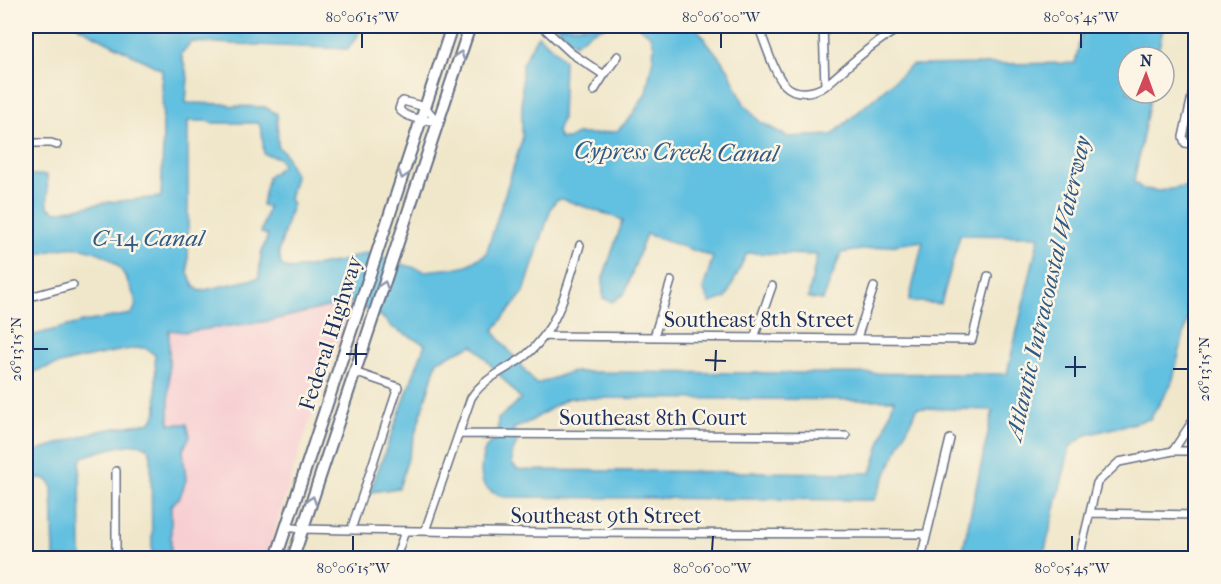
<svg xmlns="http://www.w3.org/2000/svg" width="1221" height="584" font-family="'IM FELL French Canon',serif">
<style>
.built{fill:#f7cfd3}
.water{fill:#62c0e0;stroke:#3e789f;stroke-width:1.5;fill-rule:evenodd}
.lines{fill:none;stroke-linecap:round;stroke-linejoin:round}
.street-casing{stroke:#666f84;stroke-width:10}
.primary-casing{stroke:#666f84;stroke-width:14}
.street{stroke:#fff;stroke-width:7}
.primary{stroke:#fff;stroke-width:10}
.oneway{stroke:#8d97ae}
.ticks{fill:none;stroke:#1b2f5e;stroke-width:2}
.labels{text-anchor:middle;stroke-width:5;stroke-linejoin:round;paint-order:stroke}
.street-label{font-size:22px;fill:#1b2f5e;stroke:#fcf5e5}
.water-label{font-size:24px;font-style:italic;fill:#305a85;stroke:#fcf5e5}
.neatline{fill:none;stroke:#1b2f5e;stroke-width:2}
.ticks-label{font-size:15px;text-anchor:middle;fill:#1b2f5e}
</style>
<rect width="100%" height="100%" fill="#fcf5e5"/>
<filter id="ink" filterUnits="userSpaceOnUse"><feTurbulence type="fractalNoise" baseFrequency=".0167" numOctaves="2"/><feDisplacementMap in="SourceGraphic" scale="12" xChannelSelector="R" yChannelSelector="G"/><feConvolveMatrix kernelMatrix="1 2 1 2 8 2 1 2 1" color-interpolation-filters="sRGB"/></filter>
<filter id="wash" filterUnits="userSpaceOnUse"><feTurbulence type="fractalNoise" baseFrequency=".008" numOctaves="4" result="noise"/><feDisplacementMap in="SourceGraphic" scale="24" xChannelSelector="R" yChannelSelector="G"/><feGaussianBlur stdDeviation="1.35" result="paint"/><feColorMatrix in="noise" values="0 0 0 0 0 0 0 0 0 0 0 0 0 0 0 0 0 1.4 0 .05"/><feComposite in="paint" operator="in"/></filter>
<g filter="url(#wash)">
<rect width="100%" height="100%" fill="#f0e7cb"/>
<path class="built" d="M352,303L308,426L266,558H171V505L180,497L186,481L183,450L190,436L169,424V330L185,332L340,304Z"/>
<path class="water" d="M77,26H186L188,27L360,26L358,35L348,49L191,42L181,54L188,77L186,103L229,104L230,106L265,107L277,114L278,147L284,152L295,176L289,199L292,204L279,251L281,265L288,269L302,268L342,261L365,253L425,271L464,267L486,254L522,140V64L538,35L558,53L564,61L562,118L557,132L560,139H569L576,134H596L617,131L631,117L646,93L653,58L654,46L651,36L638,26H692L698,30L728,69L744,104L760,122L788,137L832,135L912,65L1075,63L1083,26H1169L1163,28L1157,57H1128V93H1151L1134,182L1143,189L1160,191L1195,185V290L1172,383L1150,419L1086,435L1070,447L1043,558H961L993,410L917,408L874,500L504,497C497,495 489,491 484,485C479,475 481,451 489,444C491,442 495,441 497,439L498,419L521,399L473,345L437,361L399,488L370,492L425,344L393,328L381,316L352,303L340,304L269,321L185,332L169,330V424H187L190,436L183,450L186,480L180,497L171,505V558H152L151,456C150,451 148,447 142,445C133,441 93,453 83,457L80,463L81,558H54L52,486C45,474 37,478 26,483V454L99,431L151,422L157,411L155,355L145,348H137C99,354 62,362 26,374V337L83,322L131,314C139,305 135,298 131,289C127,280 124,272 117,265C104,252 84,246 66,248C52,250 39,254 26,258V177L27,175H47L48,207L56,212L109,202L161,197L163,146L162,70ZM188,121H207L211,123H259L262,133L264,154L279,158L282,166L268,177L262,205L268,207L261,233L268,235L261,254L259,278L200,291L194,286L188,273ZM562,199L623,220L603,278V298L612,302L625,293L646,234L713,257L703,289L710,303L726,298L747,253L817,255L808,298L823,300L841,253L923,241L909,301L941,304L960,235L1039,236L1007,374L571,372L536,384L493,331L524,292L551,208L556,200ZM568,398L893,400H894L871,473L518,470L512,464V454L517,442L513,429L529,422Z
M557,26H606L591,32L574,44Z"/>
</g>
<g filter="url(#ink)">
<g class="lines">
<g class="street-casing">
<path id="street" d="M542,26L571,53L604,75L618,56
M758,26C765,41 774,75 785,85C796,96 813,93 825,86C848,67 879,35 907,26
M823,26L825,86
M1196,78L1183,137L1185,143L1196,145
M594,91L604,75
M403,101L425,107L438,122C426,120 406,119 399,109L401,103Z
M26,143H51L57,145
M26,298L73,285
M545,336L972,340L988,276
M654,337L671,281
M754,338L772,286
M857,338L874,287
M459,434L846,436
M1173,451H1196
M116,471V558
M1090,513L1196,515
M286,527L302,529L351,530L551,533L926,534
M351,530L398,387L354,372
M425,531L471,398C484,377 507,370 525,356C559,329 568,284 580,245
M396,558L405,531
M921,558L950,439
M1079,558L1097,483L1119,462L1173,451L1196,416"/>
</g>
<g class="primary-casing">
<path id="primary" d="M276,558L452,26
M293,558L470,26"/>
</g>
<use href="#street" class="street"/>
<use href="#primary" class="primary"/>
</g>
<defs><path id="oneway-chevron" d="M-2-3.5L2.5 0L-2 3.5" fill="none" stroke-width="1.6" stroke-linecap="round" stroke-linejoin="round" transform="scale(1.5)"/></defs>
<g class="oneway">
<use href="#oneway-chevron" transform="translate(460 55) rotate(-71)"/>
<use href="#oneway-chevron" transform="translate(403 175) rotate(108)"/>
<use href="#oneway-chevron" transform="translate(384 285) rotate(-72)"/>
<use href="#oneway-chevron" transform="translate(312 500) rotate(-72)"/>
</g>
</g>
<path class="ticks" d="M362,48V33M721,48V33M1081,48V33M33,349H48M346,354H367M705,360L726,361M356,365V344M1065,367H1086M1173,369H1188M715,371L716,350M1075,377V356M353,551V536M712,551L713,536M1072,551V536"/>
<g class="labels">
<g class="street-label">
<text x="759" y="327">Southeast 8th Street</text>
<text transform="translate(330 333) rotate(-72)" y="8">Federal Highway</text>
<text x="653" y="425">Southeast 8th Court</text>
<text x="606" y="523">Southeast 9th Street</text>
</g>
<g class="water-label">
<text transform="translate(676 152) rotate(1)" y="8">Cypress Creek Canal</text>
<text x="148" y="246">C-14 Canal</text>
<text transform="translate(1048 288) rotate(-77)" y="8">Atlantic Intracoastal Waterway</text>
</g>
</g>
<rect width="1221" height="584" fill="none" stroke="#fcf5e5" stroke-width="66"/>
<g transform="translate(1146 75) rotate(1)"><circle r="28" fill="#fcf5e5" stroke="#a2a6af" stroke-width="1.5"/>
<path d="M0-4.5L10 22L0 15L-10 22Z" fill="#d1495b"/>
<text y="-9" font-size="16" font-weight="bold" text-anchor="middle" fill="#1b2f5e">N</text>
</g>
<rect x="33" y="33" width="1155" height="518" class="neatline"/>
<g class="ticks-label">
<text x="362" y="22">80°06'15"W</text>
<text x="721" y="22">80°06'00"W</text>
<text x="1081" y="22">80°05'45"W</text>
<text transform="translate(16 349) rotate(-90)" y="5">26°13'15"N</text>
<text transform="translate(1204 369) rotate(-90)" y="5">26°13'15"N</text>
<text x="353" y="573">80°06'15"W</text>
<text x="712" y="573">80°06'00"W</text>
<text x="1072" y="573">80°05'45"W</text>
</g>
</svg>
